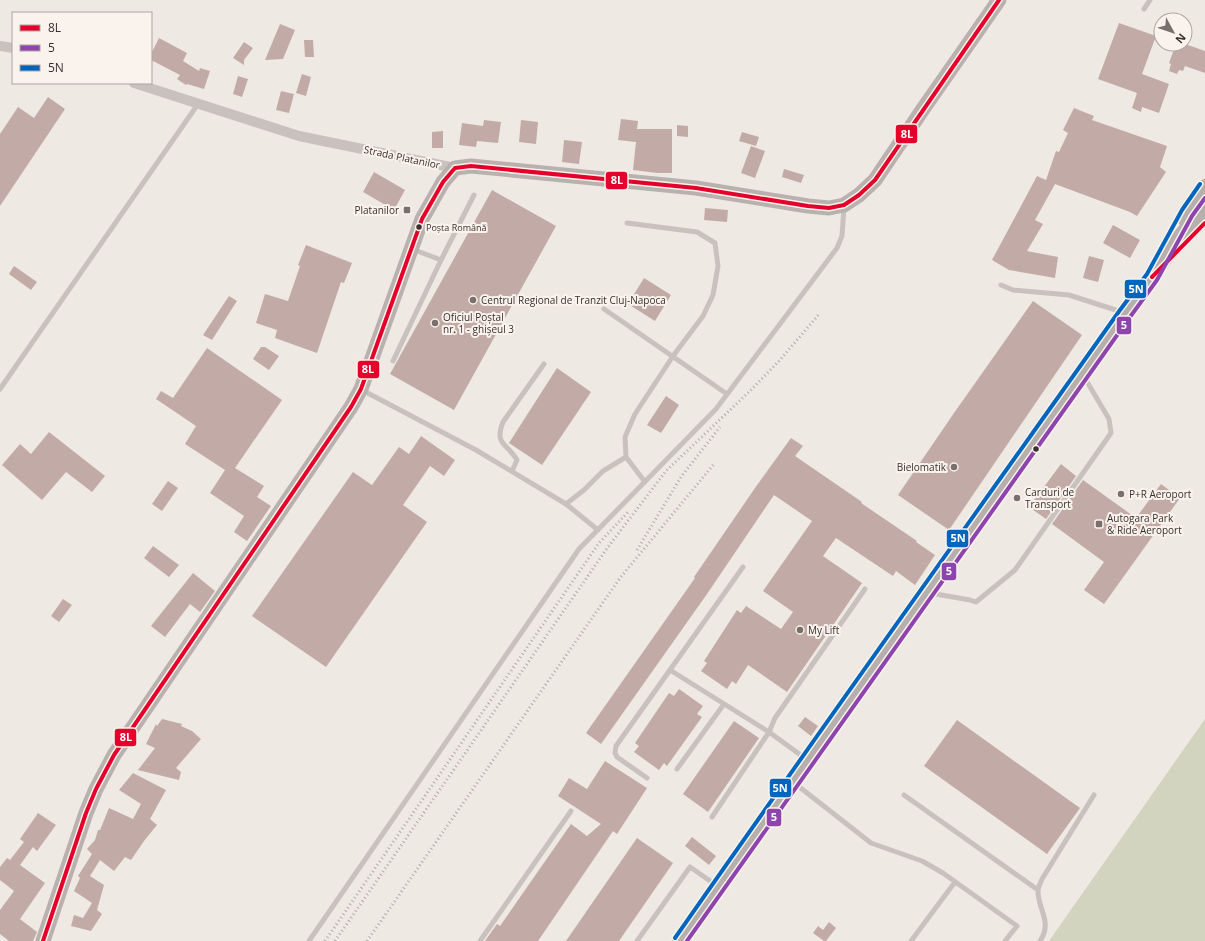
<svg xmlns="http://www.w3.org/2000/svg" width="1205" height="941" font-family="'Open Sans',sans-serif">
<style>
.green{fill:#d2d4bf}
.building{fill:#c2aba6}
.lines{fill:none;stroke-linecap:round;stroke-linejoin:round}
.lane{stroke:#c8c1bd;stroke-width:5}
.street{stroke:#c8c1bd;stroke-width:10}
.secondary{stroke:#b9b1ad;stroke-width:15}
.primary{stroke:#b7afac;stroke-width:16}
.rail{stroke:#b0aaa7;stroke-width:3;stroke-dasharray:1 3;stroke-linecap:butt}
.bus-1-casing{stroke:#faf3ed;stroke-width:7}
.bus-2-casing{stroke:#faf3ed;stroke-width:7}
.bus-3-casing{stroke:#faf3ed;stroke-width:7}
.bus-1{stroke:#e4002b;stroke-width:4}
.bus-2{stroke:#8e44ad;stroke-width:4}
.bus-3{stroke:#0065bd;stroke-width:4}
.poi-dot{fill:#796f6c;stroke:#faf3ed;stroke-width:1.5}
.bus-dot{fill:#392e2b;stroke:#faf3ed;stroke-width:1.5}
.labels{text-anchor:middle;stroke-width:4;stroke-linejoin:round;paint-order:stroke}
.bus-label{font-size:9px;fill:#392e2b;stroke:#faf3ed;text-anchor:start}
.street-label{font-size:10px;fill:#392e2b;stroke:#faf3ed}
.poi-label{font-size:10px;fill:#392e2b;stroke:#faf3ed;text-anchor:start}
.line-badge{stroke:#faf3ed;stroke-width:1.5}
.badge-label{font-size:11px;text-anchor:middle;font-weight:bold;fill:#fff}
</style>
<rect width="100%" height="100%" fill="#efe9e4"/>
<path class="green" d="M1205,719V941H1049Z"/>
<path class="building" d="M1119,23L1156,36L1142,74L1169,84L1159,113L1142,107L1141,112L1132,108L1137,93L1098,79Z
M280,24L295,30L283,59L265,60Z
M159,38L187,53L183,61L199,71L200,68L210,71L204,89L187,84L186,85L177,79L180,75L151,60V54Z
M304,40H313L314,57H305Z
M244,42L253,48L244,60V65L233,58Z
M1176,44H1185L1205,51V73L1185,66L1183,71L1179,70L1177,74L1169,71L1171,64L1169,63Z
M302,74L311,77L306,96L296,93Z
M238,76L248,79L242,97L233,94Z
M281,91L294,94L289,113L276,110Z
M48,97L65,109L0,206V134L18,107L34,118Z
M1074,108L1094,116L1092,120L1167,146L1160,167L1166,172L1137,216L1130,212L1055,184L1035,220L1043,224L1027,251L1058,257L1055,278L1009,270L992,260L1037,176L1046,180L1056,151L1059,152L1068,133L1063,130Z
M621,119L638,121L637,129H672V173H657L633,170L636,142L618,140Z
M484,120L501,122L498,143L477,141L476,147L459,145L462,123L483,126Z
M521,120L538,122L536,144L519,142Z
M677,125L688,126V137L677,136Z
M443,131V148H432V132Z
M742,132L759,137L756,146L739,141Z
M564,140L582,142L579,164L562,162Z
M751,146L765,151L755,178L741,173Z
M784,169L804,175L801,183L782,177Z
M374,172L405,190L394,210L363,192Z
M492,190L556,226L454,410L390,374Z
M705,208L728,210L727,222L704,220Z
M1113,225L1140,240L1130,258L1103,243Z
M306,245L352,263L344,283L341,282L317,353L275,338L277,330L256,323L265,294L288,301L300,266L298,265Z
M1089,256L1104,260L1098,282L1083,278Z
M14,266L37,282L31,290L9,274Z
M644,278L671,295L655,321L628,304Z
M229,296L237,301L212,340L203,335Z
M1033,301L1082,335L949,530L898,495L954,413Z
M261,347H265L279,356L269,370L253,359Z
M207,348L282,400L235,468L264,486L257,497L271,506L247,541L234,532L244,516L210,493L225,470L185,444L196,426L156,399L161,391L173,398Z
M557,368L591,392L542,465L509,443Z
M666,396L679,405L661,433L647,425Z
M49,432L105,476L92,492L66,472L42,500L2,465L20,444L31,454Z
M421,436L455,460L444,476L430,466L403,505L427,522L326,667L252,616L353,472L372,485L399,447L409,454Z
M791,438L803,446L795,456L862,502L861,503L917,541L916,542L935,555L915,585L896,571L893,576L836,538L823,556L862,583L787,692L748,665L736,684L732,681L727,689L701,671L707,663L704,661L737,610L741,613L746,606L781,629L793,612L763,591L812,521L774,495L707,594L601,744L586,733L695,578L694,577L755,488Z
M1061,464L1076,476L1046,519L1029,507Z
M1083,480L1136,518L1161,484L1180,498L1104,604L1084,590L1104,562L1052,524Z
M168,481L178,488L162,511L152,504Z
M153,546L179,565L169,577L144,558Z
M193,573L215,591L200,612L190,604L165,637L151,626Z
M63,599L72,605L59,622L51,616Z
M679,689L703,706L697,714L702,717L667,766L664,763L659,770L634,752L639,746L635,743L669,693L674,696Z
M805,717L818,726L811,736L798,726Z
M162,719L182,724L181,726L192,731L201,739L176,768L181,772L179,780L138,770L155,748L146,744L156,724L157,726Z
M957,720L1080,808L1047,854L924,766Z
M734,721L759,738L708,812L683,794Z
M605,761L647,788L617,834L613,831L538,941H485L497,924L500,926L571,824L587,836L601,824L558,796L569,778L587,789Z
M133,773L166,790L150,819L157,825L144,841L131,860L125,857L114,871L100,860L90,876L104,885L97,910L102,914L91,931L71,926L74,915L83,918L92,903L74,891L80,878L78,876L92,854L87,849L95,840L98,830H100L109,808L133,819L141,804L119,790Z
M38,813L56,825L37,851L33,847L20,865L45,883L20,919L37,932L33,941H9L0,934V910L14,891L0,880V867L7,858L10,860L24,842L20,839Z
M692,837L716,856L709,865L685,846Z
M637,838L673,863L619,941H566Z
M829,922L836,928L826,941H824L813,933L818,926L823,930Z"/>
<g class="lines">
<path class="lane" d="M1144,9L1150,0
M627,223L697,232L715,243L718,266L713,295L703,316L673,356L635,414L625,437L626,457L645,482
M441,260L474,195
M1001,285L1013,290L1069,295L1122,312
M604,309L727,394
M393,361L441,260L412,249
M0,389L198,104
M362,390L476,450L566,504L598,530
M512,471L517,460C507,443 494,445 503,422L544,364
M566,504L584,490L603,471L626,457
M930,593L970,600L976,602L1015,570L1111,433L1109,419L1083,375
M670,670L769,732L806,759
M677,769L724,704
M647,778L617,757L615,753L616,746L743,567
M793,782L871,843L922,861L943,873L1017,926L1005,941
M904,795L1038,890
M712,817L769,732L775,718L865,589
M309,941L579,549L716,409L837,248L842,236L844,207
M480,941L571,811
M637,941L690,867L716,885
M911,941L955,882
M1040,941C1053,922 1038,910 1038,891C1038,887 1041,882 1042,879L1094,795"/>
<path class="street" d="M0,46L13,48
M134,83L299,136L455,168"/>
<path class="secondary" d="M43,941L86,813L96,789L114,755L351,407L361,389L422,219L443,182L455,168L471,166L696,188L808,206L829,208L844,205L859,195L875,180L923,109L999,0"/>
<path class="primary" d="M1184,218L1205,187
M680,941L792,781L955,554L1125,313L1180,237L1205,207"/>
<path class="rail" d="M637,550L681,477L720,427
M325,941L599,543L629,511
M335,941L608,547L666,471L751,390L780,360L820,313
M367,941L620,578L714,464"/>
<g class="bus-1-casing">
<path id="bus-1" d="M455,168L471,166L696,188L808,206L829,208L844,205L859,195L875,180L999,0
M1152,277L1205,223
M43,941L86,813L96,789L114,755L351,407L361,389L422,219L443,182L455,168"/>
</g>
<g class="bus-2-casing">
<path id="bus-2" d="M687,941C834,732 983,525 1130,317L1157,280L1192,216L1205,198"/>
</g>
<g class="bus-3-casing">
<path id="bus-3" d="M675,938C822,727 972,519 1120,310L1147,274L1182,210L1200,184"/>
</g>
<use href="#bus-1" class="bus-1"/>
<use href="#bus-2" class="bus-2"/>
<use href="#bus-3" class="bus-3"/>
</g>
<g class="poi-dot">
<rect x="403" y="206" width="8" height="8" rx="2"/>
<circle cx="473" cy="300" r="4"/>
<circle cx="435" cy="323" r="4"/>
<circle cx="954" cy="467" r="4"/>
<circle cx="1121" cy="494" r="4"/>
<circle cx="1017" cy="498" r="4"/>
<rect x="1095" y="520" width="8" height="8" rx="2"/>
<circle cx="800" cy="630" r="4"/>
</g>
<g class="bus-dot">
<circle cx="419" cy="227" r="3.5"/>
<circle cx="1036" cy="449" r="3.5"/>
</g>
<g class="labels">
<g class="bus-label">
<text x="426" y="231">Poșta Română</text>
</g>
<g class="street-label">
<text transform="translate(402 157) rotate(12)" y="4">Strada Platanilor</text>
</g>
<g class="poi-label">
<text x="399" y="214" text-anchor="end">Platanilor</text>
<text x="481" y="304">Centrul Regional de Tranzit Cluj-Napoca</text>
<text x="443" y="321">Oficiul Poștal<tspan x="443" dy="12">nr. 1 - ghișeul 3</tspan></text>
<text x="946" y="471" text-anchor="end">Bielomatik</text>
<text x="1025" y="496">Carduri de<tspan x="1025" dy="12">Transport</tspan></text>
<text x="1129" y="498">P+R Aeroport</text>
<text x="1107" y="522">Autogara Park<tspan x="1107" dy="12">&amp; Ride Aeroport</tspan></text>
<text x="808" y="634">My Lift</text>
</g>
</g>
<g class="line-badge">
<rect x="895" y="124" width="23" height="20" rx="4" fill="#e4002b"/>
<rect x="605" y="171" width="23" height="19" rx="4" fill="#e4002b"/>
<rect x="1124" y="279" width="23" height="20" rx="4" fill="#0065bd"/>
<rect x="1116" y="316" width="16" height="19" rx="4" fill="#8e44ad"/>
<rect x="357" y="360" width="23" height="19" rx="4" fill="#e4002b"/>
<rect x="946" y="529" width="23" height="19" rx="4" fill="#0065bd"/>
<rect x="941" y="562" width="16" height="19" rx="4" fill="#8e44ad"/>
<rect x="114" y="728" width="23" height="19" rx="4" fill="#e4002b"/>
<rect x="769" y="778" width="23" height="20" rx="4" fill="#0065bd"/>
<rect x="766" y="808" width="16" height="19" rx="4" fill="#8e44ad"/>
</g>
<g class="badge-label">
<text x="907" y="138">8L</text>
<text x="617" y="184">8L</text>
<text x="1136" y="293">5N</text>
<text x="1124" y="329">5</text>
<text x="368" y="373">8L</text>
<text x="958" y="542">5N</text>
<text x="949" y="575">5</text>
<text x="126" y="741">8L</text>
<text x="780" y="792">5N</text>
<text x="774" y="821">5</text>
</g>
<rect x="12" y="12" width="140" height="72" fill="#faf3ed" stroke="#ada49f"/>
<rect x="20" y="25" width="20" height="6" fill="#e4002b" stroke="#ada49f"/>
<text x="48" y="32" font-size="12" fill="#392e2b">8L</text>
<rect x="20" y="45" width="20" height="6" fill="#8e44ad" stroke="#ada49f"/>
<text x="48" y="52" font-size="12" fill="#392e2b">5</text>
<rect x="20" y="65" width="20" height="6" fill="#0065bd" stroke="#ada49f"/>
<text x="48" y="72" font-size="12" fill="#392e2b">5N</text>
<g transform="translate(1173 32) rotate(130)"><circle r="19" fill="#faf3ed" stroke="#ada49f"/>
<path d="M0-3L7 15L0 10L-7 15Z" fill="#796f6c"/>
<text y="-6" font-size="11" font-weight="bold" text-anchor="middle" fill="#392e2b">N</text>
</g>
</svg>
